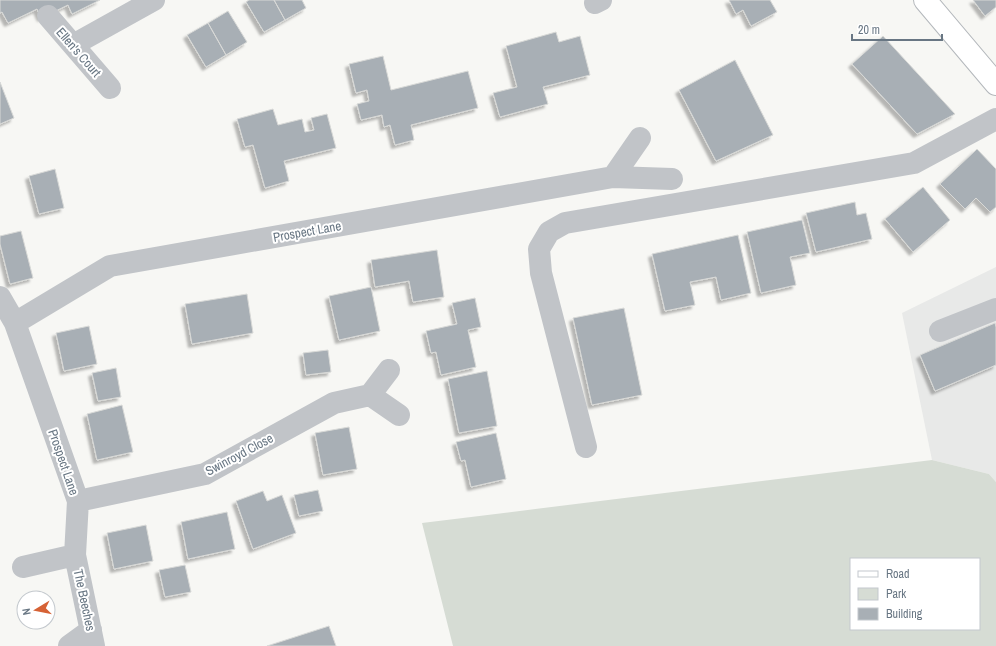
<svg xmlns="http://www.w3.org/2000/svg" width="996" height="646" font-family="'Archivo Narrow',sans-serif">
<style>
.built{fill:#e8e9e8}
.green{fill:#d6dcd4;fill-rule:evenodd}
.building{fill:#a8afb5;stroke:#d8d9d7;filter:url(#shadow)}
.lines{fill:none;stroke-linecap:round;stroke-linejoin:round}
.major-casing{stroke:#b4b8bc;stroke-width:24}
.minor{stroke:#c1c4c8;stroke-width:22}
.major{stroke:#fff;stroke-width:22}
.labels{text-anchor:middle;stroke-width:4;stroke-linejoin:round;paint-order:stroke}
.street-label{font-size:13px;fill:#687683;stroke:#fff}
</style>
<defs>
<filter id="shadow"><feDropShadow dx="-3.5" dy="3.5" stdDeviation="1" flood-color="#0004"/></filter>
</defs>
<rect width="100%" height="100%" fill="#f7f7f4"/>
<path class="built" d="M996,267V482L989,474L932,460L902,313Z"/>
<path class="green" d="M932,460L989,474L996,482V646H453L422,523ZM851,559H979V629H851Z"/>
<path class="building" d="M0,0H100L72,14L68,5L41,18L37,9L8,23L2,12L0,13Z
M249,0H274L285,20L264,32L246,2Z
M274,0H302L306,8L285,20Z
M729,0H770L777,12L751,26L743,10L736,14Z
M973,0H996V7L985,16Z
M228,11L247,42L226,55L208,23Z
M208,23L226,55L206,67L187,35Z
M556,32L559,42L580,36L590,75L543,87L548,104L500,117L493,93L517,87L506,46Z
M883,36L955,114L917,134L852,64Z
M383,56L391,90L468,71L478,108L411,125L414,140L395,145L390,125L384,127L382,115L361,120L357,104L369,101L367,90L356,93L349,64Z
M735,60L773,135L716,161L679,90Z
M0,82L14,118L0,124Z
M273,109L278,125L302,119L305,132L314,130L311,118L327,114L336,148L284,161L289,181L265,188L253,145L245,147L237,119Z
M977,149L996,169V207L990,212L976,198L965,209L940,184Z
M55,169L64,208L39,214L29,176Z
M923,187L950,220L913,252L885,219Z
M855,202L857,215L866,213L872,239L816,252L806,213Z
M802,220L810,253L790,257L796,285L761,293L747,232Z
M21,231L33,278L10,284L0,244V236Z
M738,235L751,293L721,300L716,277L690,282L695,305L665,311L652,254Z
M437,250L444,297L413,302L409,281L375,287L371,260Z
M371,287L380,331L339,340L329,296Z
M247,294L253,333L192,344L185,304Z
M475,298L481,327L468,330L476,367L441,375L436,352L431,353L426,331L457,324L452,303Z
M624,308L642,395L592,405L573,318Z
M995,323L996,327V365L935,391L920,355Z
M89,326L97,364L64,371L56,333Z
M328,350L331,372L306,375L303,353Z
M116,368L121,397L98,401L92,373Z
M487,371L497,426L459,433L448,379Z
M122,405L133,452L97,460L87,414Z
M349,427L357,469L323,475L315,433Z
M496,433L506,479L471,487L465,460L461,461L456,442Z
M318,490L323,511L299,516L294,495Z
M263,491L267,501L282,495L296,533L253,549L236,501Z
M227,512L235,549L188,559L181,522Z
M146,525L153,561L114,569L107,533Z
M185,565L191,592L165,597L159,570Z
M329,626L336,646H267Z"/>
<g class="lines">
<g class="major-casing">
<path id="major" d="M925,0L996,84"/>
</g>
<path class="minor" d="M595,3L601,0
M48,16L110,88
M73,45L154,0
M613,177L640,138
M0,297L15,323L78,501L75,555L94,646
M15,323L110,266L613,177L672,179
M940,331L996,309
M370,395L399,415
M586,447L541,273L539,249L549,232L565,223L914,163L996,119
M78,501L205,474L334,403L370,395L389,370
M23,567L75,555
M69,646L91,630"/>
<use href="#major" class="major"/>
</g>
<g class="labels">
<g class="street-label">
<text transform="translate(79 52) rotate(49)" y="5">Ellen's Court</text>
<text transform="translate(307 231) rotate(-10)" y="5">Prospect Lane</text>
<text transform="translate(239 454) rotate(-28)" y="5">Swinroyd Close</text>
<text transform="translate(64 462) rotate(71)" y="5">Prospect Lane</text>
<text transform="translate(85 600) rotate(78)" y="5">The Beeches</text>
</g>
</g>
<rect x="850" y="558" width="130" height="72" fill="#ffffff" stroke="#c3c8cd"/>
<rect x="858" y="571" width="20" height="6" fill="#ffffff" stroke="#c3c8cd"/>
<text x="886" y="578" font-size="12" fill="#687683">Road</text>
<rect x="858" y="588" width="20" height="12" fill="#d6dcd4" stroke="#c3c8cd"/>
<text x="886" y="598" font-size="12" fill="#687683">Park</text>
<rect x="858" y="608" width="20" height="12" fill="#a8afb5" stroke="#c3c8cd"/>
<text x="886" y="618" font-size="12" fill="#687683">Building</text>
<g transform="translate(36 610) rotate(260)"><circle r="19" fill="#ffffff" stroke="#c3c8cd"/>
<path d="M0-3L7 15L0 10L-7 15Z" fill="#d66235"/>
<text y="-6" font-size="11" font-weight="bold" text-anchor="middle" fill="#687683">N</text>
</g>
<path d="M852 34v6h90v-6" fill="none" stroke="#687683" stroke-width="2"/>
<text x="858" y="34" font-size="12" fill="#687683" stroke="#ffffff" stroke-width="3" paint-order="stroke">20 m</text>
</svg>
